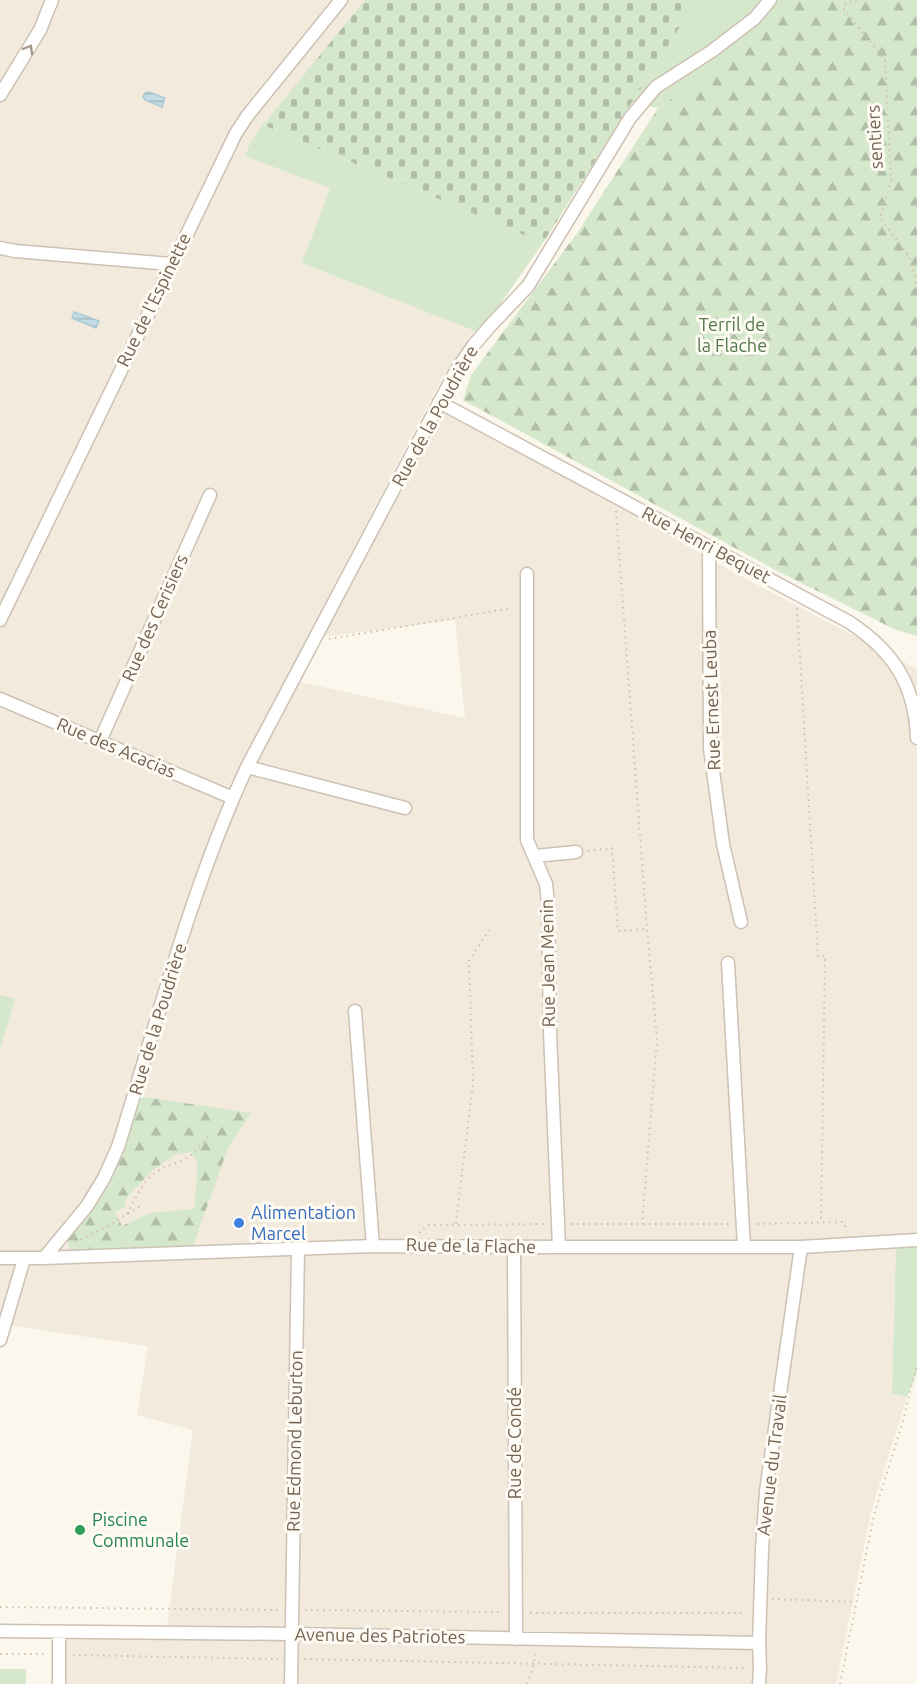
<svg xmlns="http://www.w3.org/2000/svg" width="917" height="1684" font-family="Ubuntu,sans-serif">
<style>
.residential{fill:#f2eadc}
.green{fill:#d5e8cc}
.forest{fill:url(#forest-firs);fill-rule:evenodd}
.cemetery{fill:url(#cemetery-stones)}
.water{fill:url(#water-rules);stroke:#aacad5;stroke-width:1.5}
.lines{fill:none;stroke-linecap:round;stroke-linejoin:round}
.minor-casing{stroke:#cdc1b3;stroke-width:15}
.path{stroke:#d4beaa;stroke-width:2;stroke-dasharray:1.5 4.5;stroke-linecap:butt}
.minor{stroke:#fff;stroke-width:12}
.oneway{stroke:#a5998e}
.shop-dot{fill:#3f7fe0;stroke:#fefbf4;stroke-width:2}
.leisure-dot{fill:#2e9e5b;stroke:#fefbf4;stroke-width:2}
.labels{text-anchor:middle;stroke-width:6;stroke-linejoin:round;paint-order:stroke}
.street-label{font-size:18px;fill:#756251;stroke:#fefbf4}
.park-label{font-size:18px;fill:#53794a;stroke:#fefbf4}
.shop-label{font-size:18px;fill:#366cbe;stroke:#fefbf4;text-anchor:start}
.leisure-label{font-size:18px;fill:#27864d;stroke:#fefbf4;text-anchor:start}
</style>
<defs>
<pattern id="forest-firs" width="22" height="20" patternUnits="userSpaceOnUse" patternTransform="scale(1.5)"><rect width="22" height="20" fill="#d5e8cc"/><path d="M5 1l3.5 6h-7zM16 11l3.5 6h-7z" fill="#b1bfa8"/></pattern>
<pattern id="cemetery-stones" width="16" height="16" patternUnits="userSpaceOnUse" patternTransform="scale(1.5)"><rect width="16" height="16" fill="#d5e8cc"/><path d="M2 7V4a2 2 0 0 1 4 0v3zM10 15v-3a2 2 0 0 1 4 0v3z" fill="#b1bfa8"/></pattern>
<pattern id="water-rules" width="6" height="5" patternUnits="userSpaceOnUse" patternTransform="scale(1.5)"><rect width="6" height="5" fill="#c3dce4"/><path d="M0 2.5h6" fill="none" stroke="#a3b6bb"/></pattern>
</defs>
<rect width="100%" height="100%" fill="#fbf7ed"/>
<path class="residential" d="M0,0H365L250,143L330,188L302,263L480,333L443,376L286,679L465,718L455,620L322,637L442,408L605,495L716,563L917,669V1243L896,1245L892,1393L907,1397L871,1512L836,1684H59V1632L166,1633L193,1430L137,1415L148,1346L1,1324L0,1326Z"/>
<path class="green" d="M697,0H794L746,47L658,108L632,102Z
M263,125L543,243L480,333L302,263L330,188L245,156L250,143Z
M0,995L15,999L0,1049Z
M917,1243V1372L907,1397L892,1393L896,1244Z
M0,1669H26V1684H0Z"/>
<path class="forest" d="M794,0H917V636L894,629L779,572L463,400L471,375L578,232L658,108L746,47Z
M137,1096L251,1113L228,1148L193,1246L70,1251L67,1238L90,1208ZM191,1152L198,1164L194,1209L150,1213L122,1226L115,1212L125,1207L126,1198L153,1170L175,1155Z"/>
<path class="cemetery" d="M365,0H697L543,243L263,125Z"/>
<path class="water" d="M149,92L165,98L162,107L145,100L143,97L145,93Z
M74,312L99,321L96,328L72,318Z"/>
<g class="lines">
<g class="minor-casing">
<path id="minor" d="M0,95L40,30L52,0
M0,248L15,251L171,264
M439,402L849,622C893,651 915,684 917,738
M709,548L710,749L723,844L741,922
M527,574V840L546,884L548,903L550,1032L559,1247
M0,620L236,133L248,115L341,0
M0,699L233,798
M100,741L210,495
M247,767L405,808
M535,856L576,852
M728,963L744,1247
M355,1011L373,1246
M514,1247L516,1639
M0,1258H44L373,1246L559,1247H801L917,1240
M44,1258L87,1206L104,1178L118,1147C158,1019 191,888 247,767L456,371L473,346L490,326L528,286L630,118L656,87L712,51L755,18L770,0
M0,1340L24,1259
M0,1631L292,1634L759,1643
M59,1684V1632
M291,1684L298,1248
M759,1684L760,1668L759,1643L762,1550L766,1491L801,1247"/>
</g>
<path class="path" d="M857,0L846,3L843,8L885,60L891,181L880,218L910,258L917,285
M616,511L647,929
M797,608L818,957L825,956L821,1223
M329,639L513,608
M588,851L612,848L618,931L647,929L657,1039L642,1224
M127,1214C134,1201 140,1187 150,1177C161,1166 176,1165 188,1157C196,1152 202,1143 209,1136
M456,1224L473,1083L469,961L489,930
M571,1224H730
M757,1224L843,1222L848,1231
M419,1233L428,1225L544,1224
M75,1242L110,1225L140,1206
M772,1599L856,1602
M0,1607L278,1610
M305,1610L503,1612
M530,1613H746
M0,1654H47
M73,1655L278,1659
M304,1659L748,1668
M527,1684L534,1664L535,1652
M840,1684L874,1515L904,1417L917,1364"/>
<use href="#minor" class="minor"/>
</g>
<defs><path id="oneway-chevron" d="M-2-3.5L2.5 0L-2 3.5" fill="none" stroke-width="1.6" stroke-linecap="round" stroke-linejoin="round" transform="scale(1.5)"/></defs>
<use class="oneway" href="#oneway-chevron" transform="translate(29 49) rotate(-60)"/>
<circle class="shop-dot" cx="239" cy="1223" r="6"/>
<circle class="leisure-dot" cx="80" cy="1530" r="6"/>
<g class="labels">
<g class="street-label">
<text transform="translate(875 137) rotate(-93)" y="6">sentiers</text>
<text transform="translate(154 300) rotate(-64)" y="6">Rue de l'Espinette</text>
<text transform="translate(435 416) rotate(-61)" y="6">Rue de la Poudrière</text>
<text transform="translate(706 545) rotate(28)" y="6">Rue Henri Bequet</text>
<text transform="translate(155 618) rotate(-66)" y="6">Rue des Cerisiers</text>
<text transform="translate(712 700) rotate(-92)" y="6">Rue Ernest Leuba</text>
<text transform="translate(116 748) rotate(23)" y="6">Rue des Acacias</text>
<text transform="translate(548 963) rotate(-91)" y="6">Rue Jean Menin</text>
<text transform="translate(158 1019) rotate(-73)" y="6">Rue de la Poudrière</text>
<text transform="translate(471 1246) rotate(1)" y="6">Rue de la Flache</text>
<text transform="translate(295 1441) rotate(-89)" y="6">Rue Edmond Leburton</text>
<text transform="translate(515 1443) rotate(-90)" y="6">Rue de Condé</text>
<text transform="translate(772 1465) rotate(-83)" y="6">Avenue du Travail</text>
<text transform="translate(380 1636) rotate(1)" y="6">Avenue des Patriotes</text>
</g>
<g class="park-label">
<text x="732" y="331">Terril de<tspan x="732" dy="21">la Flache</tspan></text>
</g>
<g class="shop-label">
<text x="251" y="1219">Alimentation<tspan x="251" dy="21">Marcel</tspan></text>
</g>
<g class="leisure-label">
<text x="92" y="1526">Piscine<tspan x="92" dy="21">Communale</tspan></text>
</g>
</g>
</svg>
